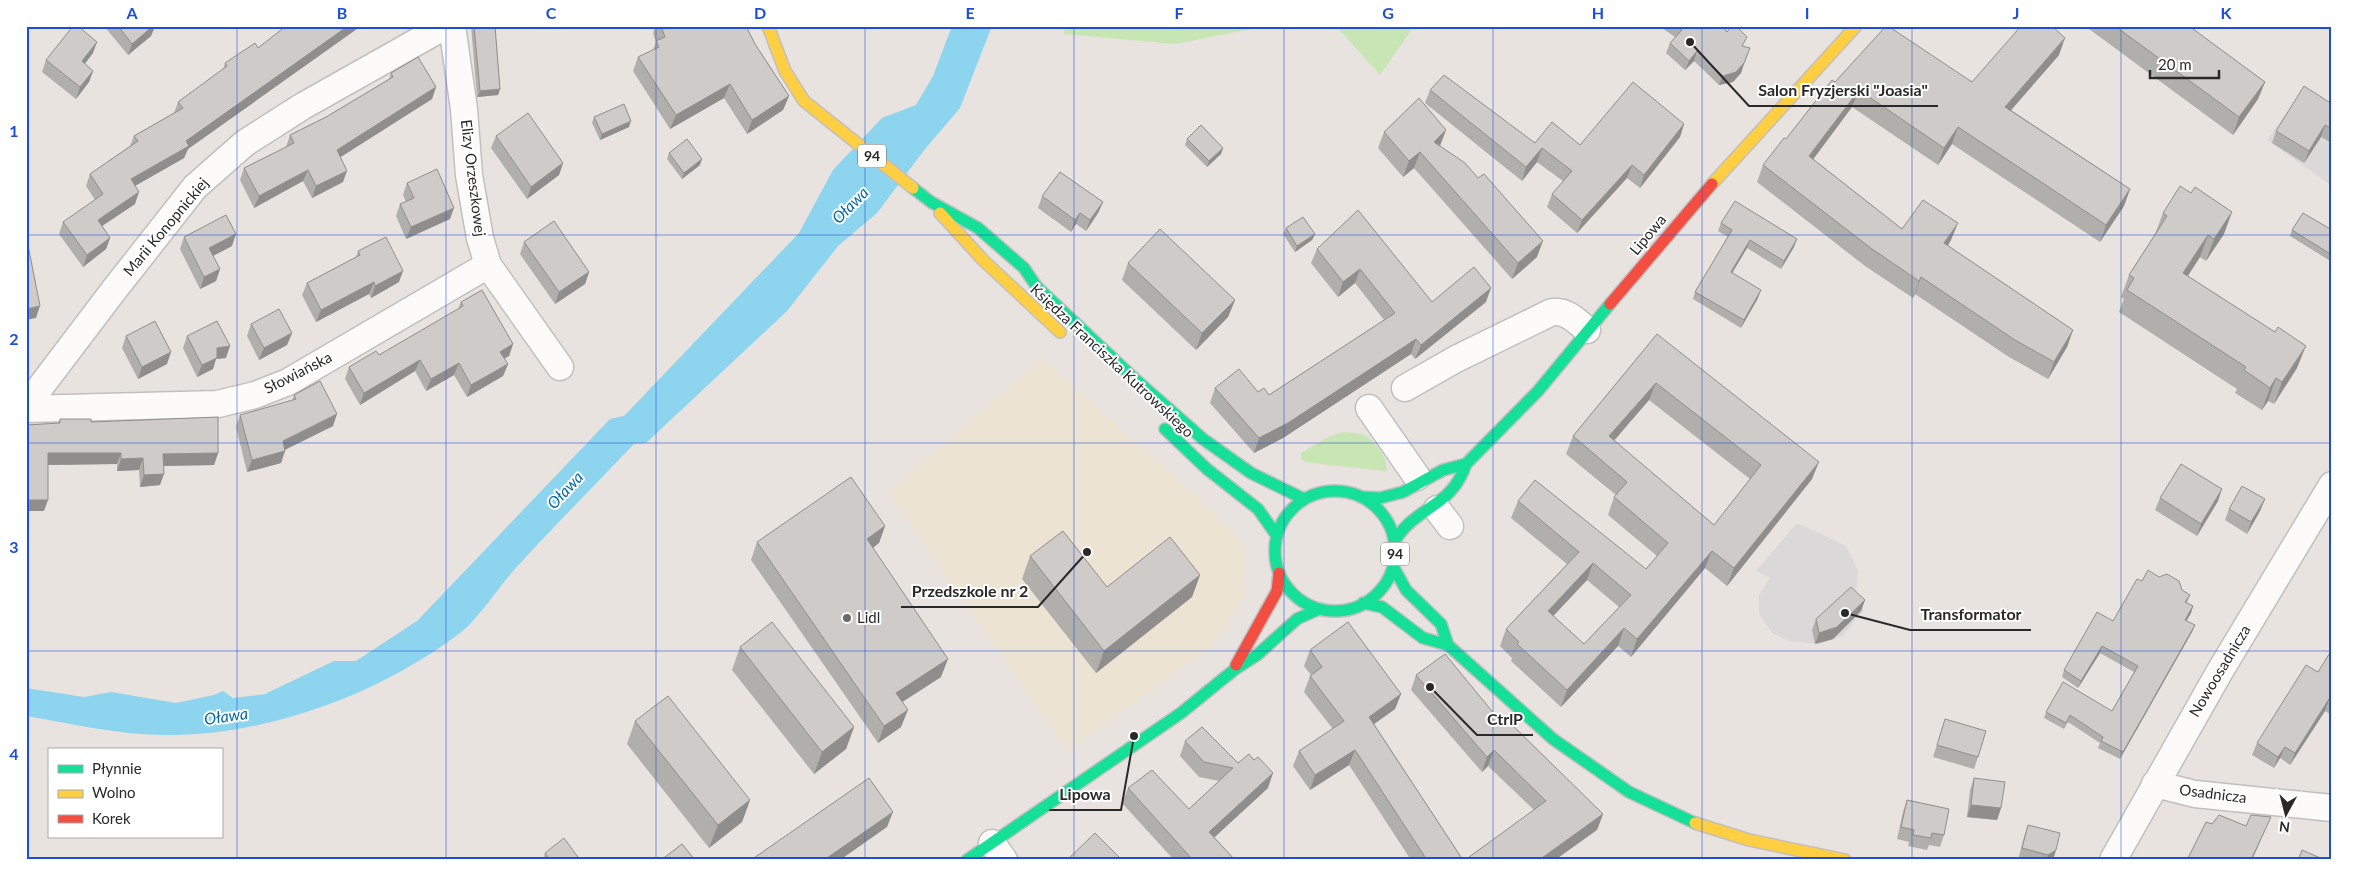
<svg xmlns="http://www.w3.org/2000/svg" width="2358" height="886" font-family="Lato,sans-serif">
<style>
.industrial{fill:#dbd8da}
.education{fill:#ece3d2}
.green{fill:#c8e5b4}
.water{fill:#8dd4ee}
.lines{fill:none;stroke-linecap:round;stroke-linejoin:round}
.street-casing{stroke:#c1bfc0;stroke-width:29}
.fast-casing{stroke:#c1bfc0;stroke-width:14}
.slow-casing{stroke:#c1bfc0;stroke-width:14}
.jam-casing{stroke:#c1bfc0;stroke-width:14}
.street{stroke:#fcfbfa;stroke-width:26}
.fast{stroke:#16e098;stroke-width:11}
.slow{stroke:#ffcf43;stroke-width:11}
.jam{stroke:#f24e42;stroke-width:11}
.wall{fill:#b1afac;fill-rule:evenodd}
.shaded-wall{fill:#908e8c}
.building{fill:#cecbc8;stroke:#908e8c;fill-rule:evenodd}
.grid{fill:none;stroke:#1d4ed8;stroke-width:1;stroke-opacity:0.55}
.poi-dot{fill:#6c6a68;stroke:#fff;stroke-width:2}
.labels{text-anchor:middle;stroke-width:4;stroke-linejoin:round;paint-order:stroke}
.shield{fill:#fff;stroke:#696969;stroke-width:1}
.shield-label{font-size:14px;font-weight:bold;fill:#292929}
.street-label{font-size:15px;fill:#292929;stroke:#fff}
.poi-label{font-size:15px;fill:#292929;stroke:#fff;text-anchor:start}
.water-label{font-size:16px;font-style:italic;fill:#0569a1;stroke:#fff}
.leader{fill:none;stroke:#292929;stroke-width:2}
.callout-dot{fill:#292929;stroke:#fff;stroke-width:2}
.callout-label{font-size:16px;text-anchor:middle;font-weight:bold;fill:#292929;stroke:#fff;stroke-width:4;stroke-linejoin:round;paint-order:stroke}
.neatline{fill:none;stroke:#1d4ed8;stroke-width:2}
.grid-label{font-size:16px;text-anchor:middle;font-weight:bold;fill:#1d4ed8}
</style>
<rect width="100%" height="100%" fill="#e8e3de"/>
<path class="industrial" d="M2286,113L2332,146V186L2267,140Z
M1797,523L1846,546L1858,571L1857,586L1850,596L1864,610L1843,636L1820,644L1789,641L1772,633L1759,614V595L1770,578L1756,571Z"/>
<path class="education" d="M1042,358L1198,497L1240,540L1244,546L1245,558L1243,592L1239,607L1215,644L1068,752L888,492Z"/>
<path class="green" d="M1065,26H1267L1175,44L1064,34Z
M1336,26H1414L1380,75Z
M1343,432C1350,433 1357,432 1364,435C1374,440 1390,460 1386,471L1304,462L1301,458V453L1328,437Z"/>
<path class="water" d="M952,26H992L960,108L925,149L877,213L838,246L787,311L646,443L634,444C594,486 553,527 514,570C498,588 478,619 460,633C381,693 272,734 172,735C123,736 74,724 26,716V688L84,697L111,692L176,703L214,695L223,691L233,698L265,694L334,661H356L417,621L610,419L624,416L799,233L833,170L882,118L916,105L933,76Z"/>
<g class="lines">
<g class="street-casing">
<path id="street" d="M452,26L464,109L469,175L480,238L488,265L560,367
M1405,388L1456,359L1552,312C1566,310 1577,321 1587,330
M26,406L114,290L195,187L245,143L303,106L445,26
M1369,408L1417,477
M26,409L218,404L255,395L288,382L488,265
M1437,509L1450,526
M2155,784L2195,794L2332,808
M992,843L1004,860
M2113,860L2220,671L2332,485"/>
</g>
<g class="fast-casing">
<path id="fast" d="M913,188L931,202L978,228L1024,268L1037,287L1136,380L1203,439L1251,473L1304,499
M1165,429L1207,469L1258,509L1277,536
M1275 551a60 60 0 1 1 120 0a60 60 0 1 1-120 0Z
M1361,497L1380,498L1403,492L1443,470L1466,464L1538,391L1610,304
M1394,542C1416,505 1451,509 1466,464
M1393,566L1406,590L1441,624L1448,645
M1363,603L1382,607L1423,638L1448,645L1553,739L1629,792L1695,823
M967,860L1181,713L1234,670L1257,655L1297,619L1319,609"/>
</g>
<g class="slow-casing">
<path id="slow" d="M768,26L785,71L804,101L913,188
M1712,184L1856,26
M940,213L983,260L1060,332
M1695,823L1749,840L1845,860"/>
</g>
<g class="jam-casing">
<path id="jam" d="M1610,304L1712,184
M1236,665L1277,591L1279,573"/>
</g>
<use href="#street" class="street"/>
<use href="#fast" class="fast"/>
<use href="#slow" class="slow"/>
<use href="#jam" class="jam"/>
</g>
<path class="wall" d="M104,26H155L151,36L128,55Z
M286,26H361L188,149L184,158L135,186V204L102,226L110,238L106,249L83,267L59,234L63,222L95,200L86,186L90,174L130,146L134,136L174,113L178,102L223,70L225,63L258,48Z
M471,26H495L500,89L498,95L477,97Z
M655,26H746L755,44L789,96L783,110L747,134L724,98L670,129L633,71L638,57L653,50L656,42L653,33Z
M1659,26H1722L1743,47L1750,48L1741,73L1733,82L1719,85L1694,61L1685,70L1666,53L1670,43L1675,37Z
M2085,26H2189L2265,82L2258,99L2233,135Z
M93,53L85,64L93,71L89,82L76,99L42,72L46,60Z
M2059,55L2011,110L2130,189L2124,206L2100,242L1952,144L1938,165L1852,107L1813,159L1902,229L1951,240L1948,246L2073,330L2067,347L2048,379L2009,357L1915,294L1913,298L1865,266L1757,182L1763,165L1786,139L1835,82H1972Z
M391,73L436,87L432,99L340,157L343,182L312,198L303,181L254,208L240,180L244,168L286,147L290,135L326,117L389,79Z
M1430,90L1535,143L1580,145L1684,124L1680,137L1640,188L1627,178L1577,233L1547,207L1552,194L1563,181L1537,162L1522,181L1425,103Z
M2332,104V144L2321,137L2304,163L2272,143L2276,131Z
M594,117L629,127L600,140L592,123Z
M1384,132L1440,146L1537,257L1512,279L1414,168L1403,177L1378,148Z
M496,136L563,163L559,175L527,199L491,148Z
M1187,139L1223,148L1221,154L1207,167L1185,145Z
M669,153L700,165L682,179L667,159Z
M407,183L450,219L406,239L396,216L400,204L406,202L403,195Z
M1042,196L1103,202L1098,213L1086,231L1076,224L1071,232L1038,208Z
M2163,213L2224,234L2206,261L2200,257L2188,276L2297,368L2274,404L2268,401L2262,410L2235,393L2237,389L2119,312L2124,299L2121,297L2129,275L2155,234Z
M1721,223L1794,247L1781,269L1747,248L1732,273L1758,298L1741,328L1693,299L1695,292L1728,237L1718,231Z
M1286,228L1315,234L1312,240L1295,252L1283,234Z
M2292,230H2332V262L2290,236Z
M184,237L232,246L213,256L220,269L216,281L200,289L180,249Z
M524,242L589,272L585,284L555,304L520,254Z
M1317,249L1432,302H1486L1415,359L1411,354L1283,438L1254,453L1210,403L1215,388L1269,395L1384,320L1355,283L1338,297L1311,263Z
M358,251L399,282L371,298L369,294L316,322L302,295L307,283L356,257Z
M1128,263L1235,300L1228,317L1196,350L1122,280Z
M461,302L513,344L509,356L504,359L508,364L503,376L467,397L454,375L426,391L415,371L360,405L345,379L349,367L379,355L458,309Z
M251,324L292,333L287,345L259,360L247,336Z
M1657,334L1812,479L1727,586L1705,568L1631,657L1618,646L1561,707L1511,661L1512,658L1500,646L1506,629L1567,564L1511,518L1518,501L1646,569L1657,556L1608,515L1614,497L1616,495L1566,454L1573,436ZM1649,400L1750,479L1714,525L1614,441ZM1587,580L1619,607L1584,644L1553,616Z
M126,336L167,364L138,379L122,348Z
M187,336L226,358L216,359L213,369L197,377L183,348Z
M294,395L333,426L285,450L281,463L247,472L236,427L240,415L292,401Z
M60,419L91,422L218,453L214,465L163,466L160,485L140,487L139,470L117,471V464L48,465L44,511H26V425L58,423Z
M2160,498L2218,501L2197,536L2155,510Z
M2265,499L2260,511L2247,534L2225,520L2229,509Z
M885,526L879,543L873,548L941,677L902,702L901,727L878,743L751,560L757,542Z
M1030,556L1107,587L1200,575L1192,597L1096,673L1022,579Z
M2142,581L2182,590L2190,595L2187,603L2193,606L2191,613L2186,621L2195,625L2192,632L2120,759L2098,748L2100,743L2068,722L2064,729L2044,718L2046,712L2112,711L2134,672L2100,653L2078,688L2062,677L2064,670L2113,621Z
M1865,600L1861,611L1833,639L1815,644L1812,630L1816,619Z
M740,647L854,727L846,749L814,774L732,670Z
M1310,650L1401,694L1395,709L1374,724L1463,860H1411L1349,765L1310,790L1293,766L1299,751L1333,729L1304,692L1310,676L1311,675L1304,666Z
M2332,652V715L2325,711L2290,765L2280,758L2274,768L2252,755L2257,743L2318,672Z
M1416,675L1496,716L1603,814L1597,830L1534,810L1488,766L1482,772L1411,690Z
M1945,719L1978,757L1974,769L1933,757Z
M635,721L750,800L742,822L709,848L627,744Z
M1185,741L1238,763L1268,788L1214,837L1235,860H1174L1122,803L1128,788L1189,809L1219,781L1199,777L1180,756Z
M1974,778L2001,808L1997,820L1967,817L1970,790Z
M1907,800L1944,835L1940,847L1929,845L1927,850L1908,846L1909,842L1897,839L1903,812Z
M2028,825L2056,850L2053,860H2018L2024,837Z
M545,853L580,860H543Z"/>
<path class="shaded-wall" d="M153,26H155L151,36L128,55L132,44Z
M348,26H361L188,149L184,158L126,191L131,179L186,141Z
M2065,38L2059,55L1999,124L2005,107Z
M97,42L93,53L77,73L82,61Z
M1697,51L1694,61L1685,70L1689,61Z
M1744,63L1741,73L1733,82L1719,85L1723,76Z
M93,71L89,82L76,99L80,87Z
M2265,82L2258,99L2233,135L2239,117Z
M730,84L724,98L670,129L676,115Z
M436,87L432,99L333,162L337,150Z
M500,89L498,95L477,97L480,91Z
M1859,90L1852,107L1803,173L1809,156Z
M789,96L783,110L747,134L752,120Z
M631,121L629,127L600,140L602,134Z
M1684,124L1680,137L1640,188L1644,175Z
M2325,125L2321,137L2304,163L2309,151Z
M1958,127L1952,144L1938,165L1944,148Z
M1446,130L1440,146L1428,158L1434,142Z
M1223,148L1221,154L1207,167L1209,161Z
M1542,148L1537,162L1522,181L1526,167Z
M1420,152L1414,168L1403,177L1409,161Z
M702,159L700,165L682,179L684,173Z
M563,163L559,175L527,199L531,187Z
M1632,165L1627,178L1577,233L1582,220Z
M308,170L303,181L254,208L259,196Z
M347,171L343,182L312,198L316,186Z
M2130,189L2124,206L2100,242L2106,225Z
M139,192L135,204L93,232L98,220Z
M1103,202L1098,213L1086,231L1090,220Z
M454,208L450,219L406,239L411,227Z
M2232,212L2224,234L2206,261L2214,239Z
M1080,213L1076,224L1071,232L1075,220Z
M1958,223L1951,240L1938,260L1944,243Z
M236,234L232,246L205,260L209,248Z
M1315,234L1312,240L1295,252L1297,246Z
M2208,235L2200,257L2175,295L2183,273Z
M110,238L106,249L83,267L87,255Z
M1797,239L1794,247L1781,269L1784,261Z
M1750,240L1747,248L1728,280L1731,272Z
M1543,241L1537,257L1512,279L1518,263Z
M220,269L216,281L200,289L204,277Z
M1360,269L1355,283L1338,297L1343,282Z
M403,271L399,282L371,298L375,286Z
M589,272L585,284L555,304L559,292Z
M1921,277L1915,294L1913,298L1919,281Z
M374,282L369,294L316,322L321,310Z
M1491,288L1486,302L1415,359L1421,345Z
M1761,290L1758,298L1741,328L1744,320Z
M1235,300L1228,317L1196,350L1202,333Z
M40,306L36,318L26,320V309Z
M2073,330L2067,347L2048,379L2054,362Z
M292,333L287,345L259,360L264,348Z
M1416,339L1411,354L1283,438L1254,453L1259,438Z
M513,344L509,356L496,363L500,352Z
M230,346L226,358L216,359L213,369L197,377L202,365L217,348Z
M2306,346L2297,368L2274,404L2282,382Z
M171,352L167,364L138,379L142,367Z
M420,360L415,371L360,405L364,393Z
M459,363L454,375L426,391L431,379Z
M508,364L503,376L467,397L471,385Z
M2276,378L2268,401L2262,410L2270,388Z
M1656,383L1649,400L1602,454L1609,436Z
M337,414L333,426L278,453L283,441Z
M285,451L281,463L247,472L252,460Z
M48,453H121L117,464L44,465Z
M218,453L214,465L159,466L163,454Z
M143,458L139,470L117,471L121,459Z
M1819,462L1812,479L1727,586L1734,568Z
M164,474L160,485L140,487L144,475Z
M2222,489L2218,501L2197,536L2201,524Z
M2265,499L2260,511L2247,534L2251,522Z
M26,500H48L44,511H26Z
M885,526L879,543L861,557L867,539Z
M1712,551L1705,568L1631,657L1637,639Z
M1593,563L1587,580L1542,628L1548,611Z
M1200,575L1192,597L1096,673L1104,651Z
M1865,600L1861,611L1833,639L1815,644L1819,633Z
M2193,606L2191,613L2183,627L2185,620Z
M2195,625L2192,632L2120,759L2123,752Z
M1624,628L1618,646L1561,707L1567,690Z
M2102,646L2100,653L2078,688L2081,681Z
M948,659L941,677L890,710L896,693Z
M1401,694L1395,709L1363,732L1369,717Z
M2329,699L2325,711L2290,765L2295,753Z
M908,710L901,727L878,743L884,726Z
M854,727L846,749L814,774L822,752Z
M2285,747L2280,758L2274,768L2278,757Z
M1355,750L1349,765L1310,790L1315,775Z
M1494,750L1488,766L1482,772L1487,757Z
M1273,773L1268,788L1204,847L1209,832Z
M750,800L742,822L709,848L718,825Z
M1971,805L2001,808L1997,820L1967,817Z
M893,812L887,827L840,860H824Z
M1603,814L1597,830L1555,860H1539Z
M2271,817L2266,828L2252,860H2251Z
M2056,850L2053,860H2046L2048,855Z"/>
<path class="building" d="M73,26H78L97,42L82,61L93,71L80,87L46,60Z
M118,26H153L132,44Z
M286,26H348L186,141L189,146L131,179L139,192L98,220L110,238L87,255L63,222L103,194L90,174L138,141L134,136L183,108L178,102L227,66L225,63L255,43L258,48Z
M474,26H495L500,89L480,91Z
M661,26H746L755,44L789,96L752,120L730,84L676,115L638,57L659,47L656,41L665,37Z
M1677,26H1722L1727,32L1732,26H1736L1747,37L1742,46L1750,48L1744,63L1736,72L1723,76L1697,51L1689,61L1670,43L1682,30Z
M1886,26H1888L1972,82L2021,26H2052L2065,38L2005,107L2130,189L2106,225L1958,127L1944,148L1859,90L1809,156L1902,229L1923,200L1958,223L1944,243L2073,330L2054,362L2015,340L1921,277L1919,281L1872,249L1763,165L1784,138L1786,139L1832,80L1835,82Z
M2115,26H2189L2265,82L2239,117Z
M418,57L436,87L337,150L347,171L316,186L308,170L259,196L244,168L294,143L290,135L326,117L393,77L391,73Z
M1444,75L1535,143L1552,122L1580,145L1633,82L1684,124L1644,175L1632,165L1582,220L1552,194L1572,171L1542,148L1526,167L1430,90Z
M2304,86L2332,104V129L2325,125L2309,151L2276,131Z
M1419,98L1446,130L1434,142L1465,163L1478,178L1484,174L1543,241L1518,263L1420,152L1409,161L1384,132Z
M624,104L631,121L602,134L594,117Z
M528,113L563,163L531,187L496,136Z
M1201,125L1223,148L1209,161L1187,139Z
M687,139L702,159L684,173L669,153Z
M437,169L454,208L411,227L400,204L414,198L407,183Z
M1060,172L1103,202L1090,220L1080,213L1075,220L1042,196Z
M2180,186L2191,193L2195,187L2232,212L2214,239L2208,235L2183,273L2275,332L2278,327L2306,346L2282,382L2276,378L2270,388L2244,370L2246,367L2127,290L2134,278L2129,275L2167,216L2163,213Z
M1735,201L1797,239L1784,261L1750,240L1731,272L1761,290L1744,320L1695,292L1732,230L1721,223Z
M1358,210L1432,302L1474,267L1491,288L1421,345L1416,339L1288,423L1259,438L1215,388L1239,369L1258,392L1264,388L1269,395L1395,313L1360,269L1343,282L1317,249Z
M2303,213L2332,230V255L2292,230Z
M226,215L236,234L209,248L220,269L204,277L184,237Z
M1303,217L1315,234L1297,246L1286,228Z
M554,221L589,272L559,292L524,242Z
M1160,229L1235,300L1202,333L1128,263Z
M26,235L40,306L26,309Z
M386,237L403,271L375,286L374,282L321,310L307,283L360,255L358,251Z
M482,290L513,344L500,352L508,364L471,385L459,363L431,379L420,360L364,393L349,367L376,351L379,355L463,306L461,302Z
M279,309L292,333L264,348L251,324Z
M155,321L171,352L142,367L126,336Z
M217,321L230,346L217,348V358L202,365L187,336Z
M1657,334L1819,462L1734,568L1712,551L1637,639L1624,628L1567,690L1517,644L1519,642L1506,629L1579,552L1518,501L1535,480L1646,569L1668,543L1614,497L1627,482L1573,436ZM1656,383L1761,465L1714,525L1609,436ZM1593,563L1631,595L1584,644L1548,611Z
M320,381L337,414L283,441L285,451L252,460L240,415L296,399L294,395Z
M218,417V453L163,454L164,474L144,475L143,458L121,459V453H48V500H26V425L60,423V419H91V422Z
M2181,464L2222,489L2201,524L2160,498Z
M851,477L885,526L867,539L948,659L896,693L908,710L884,726L757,542Z
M2242,486L2265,499L2251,522L2229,509Z
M1063,531L1107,587L1170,537L1200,575L1104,651L1030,556Z
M2148,570L2159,577L2167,574L2179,581L2182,590L2190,595L2185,602L2193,606L2185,620L2195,625L2123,752L2101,741L2103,737L2070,715L2066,723L2046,712L2063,682L2112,711L2138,666L2102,646L2081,681L2064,670L2097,612L2113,621L2137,579L2142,581Z
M1851,587L1865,600L1837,627L1819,633L1816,619Z
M772,622L854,727L822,752L740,647Z
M1348,622L1401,694L1369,717L1463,860H1427L1355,750L1315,775L1299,751L1344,721L1310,676L1322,667L1310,650Z
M2331,651L2332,652V701L2329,699L2295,753L2285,747L2278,757L2257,743L2306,665L2318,672Z
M1445,654L1496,716L1500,713L1603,814L1539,860H1465L1546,801L1494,750L1487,757L1416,675Z
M668,696L750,800L718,825L635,721Z
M1945,719L1986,731L1978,757L1937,745Z
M1202,727L1238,763L1249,754L1254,760L1258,757L1273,773L1209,832L1235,860H1193L1128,788L1152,770L1189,809L1233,768L1204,762L1185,741Z
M869,778L893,812L824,860H751Z
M1974,778L2005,782L2001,808L1971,805Z
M1907,800L1949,809L1944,835L1932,833L1931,838L1913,835L1914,830L1901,827Z
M2219,815L2246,826L2251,815L2271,817L2251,860H2187L2206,822L2212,824Z
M2028,825L2060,833L2056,850L2048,855L2022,848Z
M1095,833L1122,860H1067Z
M564,838L580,860H550L545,853Z
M682,844L695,860H661Z
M2302,850L2325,860H2298Z"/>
<path class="grid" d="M237,26V860M446,26V860M656,26V860M865,26V860M1074,26V860M1284,26V860M1493,26V860M1702,26V860M1912,26V860M2121,26V860M26,235H2332M26,443H2332M26,651H2332"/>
<circle class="poi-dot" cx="847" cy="618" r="5"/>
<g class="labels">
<g class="shield">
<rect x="858" y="144.5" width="28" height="23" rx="4"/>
<rect x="1381" y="542.5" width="28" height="23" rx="4"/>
</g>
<g class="shield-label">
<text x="872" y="161">94</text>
<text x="1395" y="559">94</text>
</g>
<g class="street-label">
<text transform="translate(473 178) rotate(83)" y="5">Elizy Orzeszkowej</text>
<text transform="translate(166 227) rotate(-50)" y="5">Marii Konopnickiej</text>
<text transform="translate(1648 235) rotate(-50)" y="5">Lipowa</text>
<text transform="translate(1112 361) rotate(43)" y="5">Księdza Franciszka Kutrowskiego</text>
<text transform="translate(298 373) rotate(-27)" y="5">Słowiańska</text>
<text transform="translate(2220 671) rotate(-59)" y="5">Nowoosadnicza</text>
<text transform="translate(2213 794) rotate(7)" y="5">Osadnicza</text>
</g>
<g class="poi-label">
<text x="857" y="623">Lidl</text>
</g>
<g class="water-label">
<text transform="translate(850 205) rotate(-45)" y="6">Oława</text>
<text transform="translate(565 490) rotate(-47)" y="6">Oława</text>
<text transform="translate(226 716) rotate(-8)" y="6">Oława</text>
</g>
</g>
<path class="leader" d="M1690 42L1749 106H1938M1087 552L1038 607H901M1845 613L1910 630H2031M1430 687L1477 735H1533M1134 736L1121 810H1049"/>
<g class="callout-dot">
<circle cx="1690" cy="42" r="5"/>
<circle cx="1087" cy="552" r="5"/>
<circle cx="1845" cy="613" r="5"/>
<circle cx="1430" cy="687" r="5"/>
<circle cx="1134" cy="736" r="5"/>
</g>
<g class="callout-label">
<text x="1843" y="96">Salon Fryzjerski "Joasia"</text>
<text x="970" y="597">Przedszkole nr 2</text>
<text x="1971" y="620">Transformator</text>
<text x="1505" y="725">CtrlP</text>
<text x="1085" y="800">Lipowa</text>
</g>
<rect width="2358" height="886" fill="none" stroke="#ffffff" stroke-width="55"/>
<rect x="48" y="748" width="175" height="90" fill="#ffffff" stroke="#a9a9a9"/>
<rect x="58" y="765" width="25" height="8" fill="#16e098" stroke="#a9a9a9"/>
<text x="92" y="774" font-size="15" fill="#292929">Płynnie</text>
<rect x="58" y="790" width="25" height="8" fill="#ffcf43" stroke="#a9a9a9"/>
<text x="92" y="798" font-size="15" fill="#292929">Wolno</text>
<rect x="58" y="815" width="25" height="8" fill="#f24e42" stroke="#a9a9a9"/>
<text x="92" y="824" font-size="15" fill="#292929">Korek</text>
<g transform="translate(2286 814) rotate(187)" stroke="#ffffff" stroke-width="4" paint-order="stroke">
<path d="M0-4L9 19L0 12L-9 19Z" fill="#292929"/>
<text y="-8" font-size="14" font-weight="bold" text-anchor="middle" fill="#292929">N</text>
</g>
<path d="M2150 70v8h69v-8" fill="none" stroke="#292929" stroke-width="2.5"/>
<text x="2158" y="70" font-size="15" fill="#292929" stroke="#ffffff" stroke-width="4" paint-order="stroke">20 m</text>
<rect x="28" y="28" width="2302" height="830" class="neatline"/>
<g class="grid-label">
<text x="132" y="19">A</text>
<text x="342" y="19">B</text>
<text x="551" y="19">C</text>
<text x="760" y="19">D</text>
<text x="970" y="19">E</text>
<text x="1179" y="19">F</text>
<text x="1388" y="19">G</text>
<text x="1598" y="19">H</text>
<text x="1807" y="19">I</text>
<text x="2016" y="19">J</text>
<text x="2226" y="19">K</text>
<text x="14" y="137">1</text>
<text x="14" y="345">2</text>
<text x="14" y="553">3</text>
<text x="14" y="760">4</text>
</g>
</svg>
